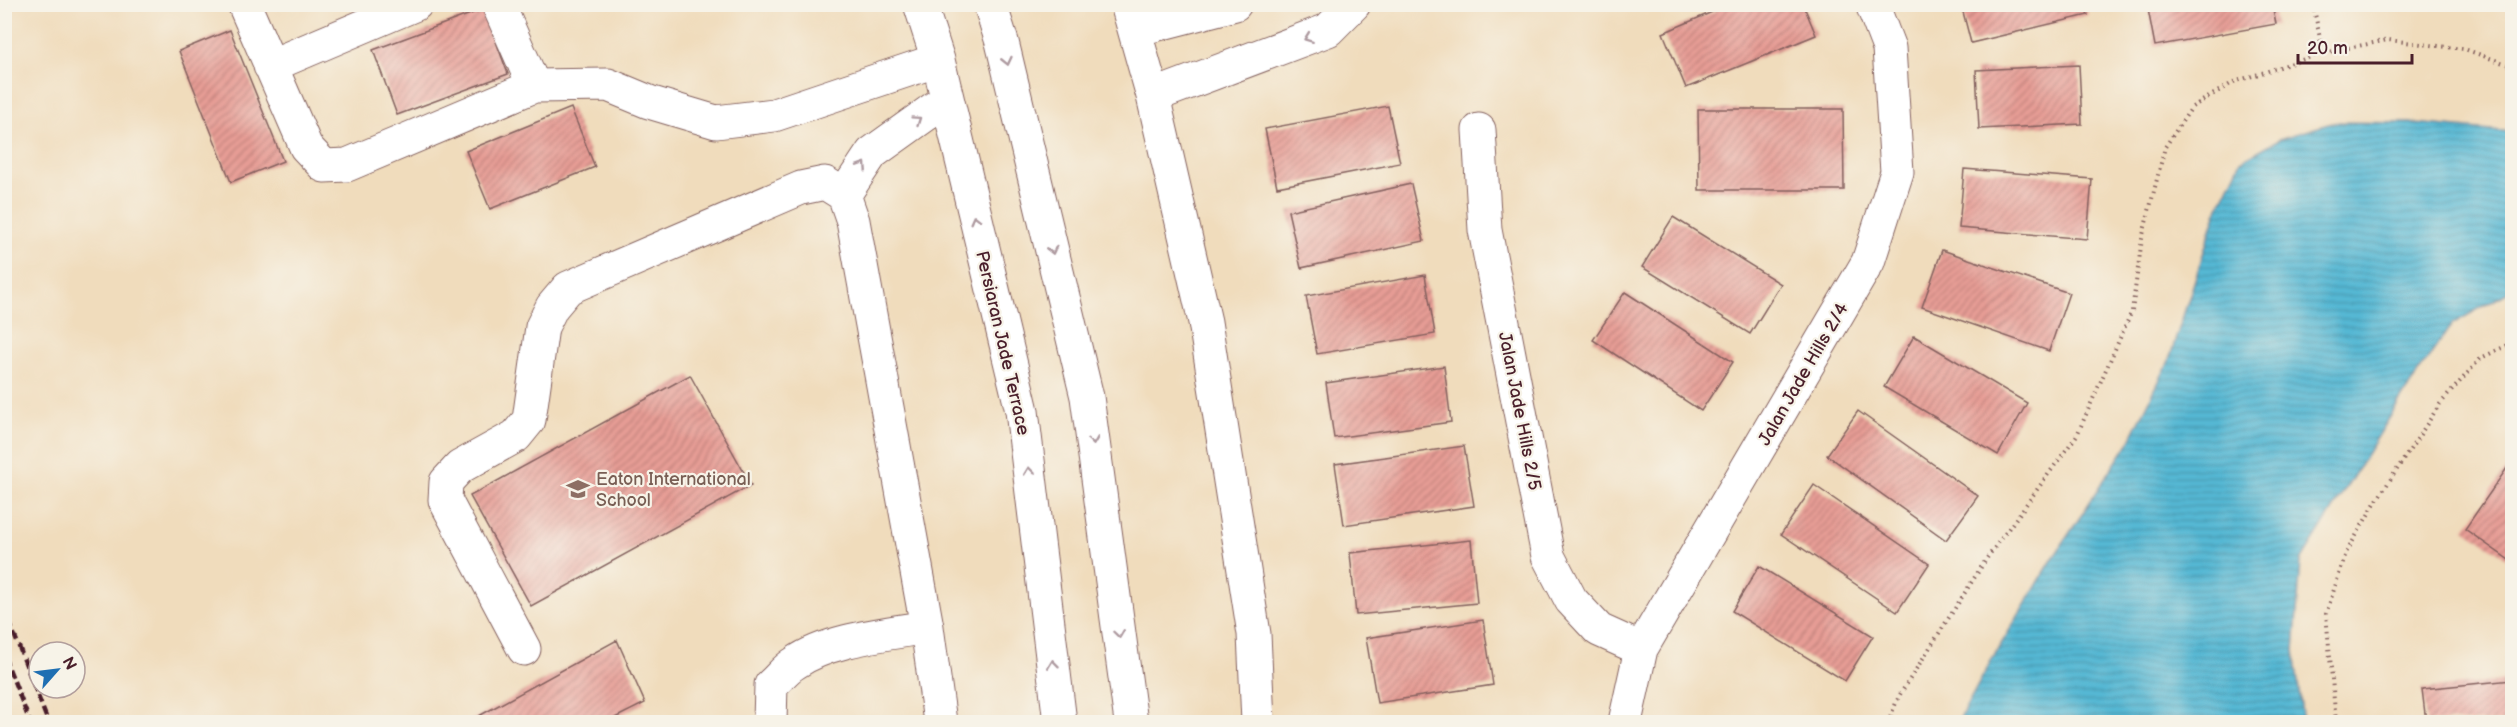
<svg xmlns="http://www.w3.org/2000/svg" width="2517" height="727" font-family="'Balsamiq Sans',sans-serif">
<style>
.water{fill:url(#water-rules);stroke:#506c80;stroke-width:1.5}
.building{fill:url(#building-hatch)}
.lines{fill:none;stroke-linecap:round;stroke-linejoin:round}
.minor-casing{stroke:#84615e;stroke-width:35}
.path{stroke:#84615e;stroke-width:4;stroke-dasharray:1.5 4.5;stroke-linecap:butt}
.minor{stroke:#fff;stroke-width:33}
.rail{stroke:#4a1f2b;stroke-width:4.5;stroke-dasharray:9 4.5;stroke-linecap:butt}
.oneway{stroke:#ae9aa0}
.labels{text-anchor:middle;stroke-width:4.5;stroke-linejoin:round;paint-order:stroke}
.street-label{font-size:18px;fill:#4a1f2b;stroke:#f7f3e8}
.education-label{font-size:18px;fill:#785e54;stroke:#f7f3e8;text-anchor:start}
</style>
<defs>
<pattern id="water-rules" width="6" height="5" patternUnits="userSpaceOnUse" patternTransform="scale(1.5)"><rect width="6" height="5" fill="#55b8d4"/><path d="M0 2.5h6" fill="none" stroke="#4895ac"/></pattern>
<pattern id="building-hatch" width="6" height="6" patternUnits="userSpaceOnUse" patternTransform="scale(1.5)"><rect width="6" height="6" fill="#e79d95"/><path d="M-1 1l2-2M0 6l6-6M5 7l2-2" fill="none" stroke="#bd7f7a"/></pattern>
</defs>
<rect width="100%" height="100%" fill="#f7f3e8"/>
<filter id="ink" filterUnits="userSpaceOnUse"><feTurbulence type="fractalNoise" baseFrequency=".0167" numOctaves="2"/><feDisplacementMap in="SourceGraphic" scale="12" xChannelSelector="R" yChannelSelector="G"/><feConvolveMatrix kernelMatrix="1 2 1 2 8 2 1 2 1" color-interpolation-filters="sRGB"/></filter>
<filter id="wash" filterUnits="userSpaceOnUse"><feTurbulence type="fractalNoise" baseFrequency=".008" numOctaves="4" result="noise"/><feDisplacementMap in="SourceGraphic" scale="24" xChannelSelector="R" yChannelSelector="G"/><feGaussianBlur stdDeviation="1.35" result="paint"/><feColorMatrix in="noise" values="0 0 0 0 0 0 0 0 0 0 0 0 0 0 0 0 0 1.4 0 .05"/><feComposite in="paint" operator="in"/></filter>
<g filter="url(#wash)">
<rect width="100%" height="100%" fill="#f0dcbc"/>
<path class="water" d="M2335,122L2414,123L2512,132V290L2452,324L2409,386L2301,561L2294,651L2303,722H1958L1992,659L2052,560L2129,442L2168,363L2217,211L2241,161L2279,139Z"/>
<g id="blocks">
<path class="building" d="M1731,4H1803L1816,35L1686,88L1663,33Z
M1961,4H2085L2088,15L1971,43Z
M2147,4H2272L2276,24L2155,46Z
M484,9L508,74L397,115L373,50Z
M230,30L283,161L231,182L179,51Z
M2079,65L2082,124L1979,129L1976,70Z
M1388,106L1400,163L1277,187L1265,129Z
M571,108L595,167L490,209L466,151Z
M1698,109H1843L1844,190H1699Z
M1964,169L2092,179L2087,239L1959,228Z
M1411,184L1424,241L1301,268L1288,211Z
M1673,217L1781,284L1750,334L1642,267Z
M1942,250L2069,293L2049,351L1922,307Z
M1425,275L1435,334L1317,354L1306,296Z
M1625,292L1733,362L1701,411L1593,340Z
M1914,336L2027,403L1998,455L1884,387Z
M1444,366L1451,422L1334,438L1326,383Z
M690,375L751,485L531,606L470,496Z
M1858,411L1978,496L1946,540L1827,455Z
M1464,446L1474,506L1344,525L1335,464Z
M2507,468L2512,472V562L2465,529Z
M1814,485L1929,564L1897,612L1781,534Z
M1471,540L1477,603L1356,615L1350,553Z
M1759,566L1873,636L1845,681L1732,611Z
M1483,620L1493,685L1377,703L1366,638Z
M617,640L645,703L607,722H468Z
M2512,680V722H2426L2422,689Z"/>
</g>
</g>
<g filter="url(#ink)">
<use href="#blocks" fill-opacity="0" stroke="#84615e" stroke-width="1.5"/>
<g class="lines">
<g class="minor-casing">
<path id="minor" d="M244,4L306,147L324,166L347,165L534,86L608,85L649,102L716,122L774,115L938,60
M498,4L534,86
M920,4L938,60L1022,411L1060,722
M990,4L1002,42L1087,397L1131,722
M1127,4L1153,96L1205,322L1254,634L1258,722
M1135,30L1235,4
M270,66L416,4
M1153,96L1328,30L1354,4
M1479,130L1485,230L1548,556L1571,600L1599,630L1641,649
M844,195L872,153L946,100
M524,649L445,500L446,482L460,467L516,436L529,420L542,327L552,307L568,288L801,188L825,183L844,195L853,221L927,627L940,722
M770,722L771,685C779,678 786,668 795,663C829,639 887,634 927,627
M1625,722L1641,649L1868,262L1897,172L1889,48L1872,4"/>
</g>
<path class="path" d="M2313,4L2323,53
M1888,722L1899,696L1987,558L2077,435L2132,311L2142,239L2165,147L2192,107L2234,82L2323,53L2388,40L2464,49L2512,66
M2336,722L2326,614L2346,553L2375,503L2440,404L2481,358L2512,343"/>
<use href="#minor" class="minor"/>
<path class="rail" d="M4,608L48,722
M4,656L30,722"/>
</g>
<defs><path id="oneway-chevron" d="M-2-3.5L2.5 0L-2 3.5" fill="none" stroke-width="1.6" stroke-linecap="round" stroke-linejoin="round" transform="scale(1.5)"/></defs>
<g class="oneway">
<use href="#oneway-chevron" transform="translate(1308 38) rotate(159)"/>
<use href="#oneway-chevron" transform="translate(1007 61) rotate(77)"/>
<use href="#oneway-chevron" transform="translate(917 120) rotate(-35)"/>
<use href="#oneway-chevron" transform="translate(863 166) rotate(-57)"/>
<use href="#oneway-chevron" transform="translate(975 219) rotate(-104)"/>
<use href="#oneway-chevron" transform="translate(1052 250) rotate(77)"/>
<use href="#oneway-chevron" transform="translate(1093 441) rotate(82)"/>
<use href="#oneway-chevron" transform="translate(1029 471) rotate(-97)"/>
<use href="#oneway-chevron" transform="translate(1119 634) rotate(82)"/>
<use href="#oneway-chevron" transform="translate(1053 664) rotate(-97)"/>
</g>
</g>
<defs>
<g id="school-bare" transform="scale(1.8)"><path d="M0-5L7-2L0 1L-7-2ZM-4 1L0 2.5L4 1V4Q0 6-4 4Z" fill="#8d6e63" stroke="#f7f3e8" stroke-width="2.5" paint-order="stroke"/></g>
</defs>
<g fill-rule="evenodd">
<use href="#school-bare" x="578" y="489"/>
</g>
<g class="labels">
<g class="street-label">
<text transform="translate(1003 343) rotate(77)" y="6">Persiaran Jade Terrace</text>
<text transform="translate(1803 374) rotate(-60)" y="6">Jalan Jade Hills 2/4</text>
<text transform="translate(1520 411) rotate(79)" y="6">Jalan Jade Hills 2/5</text>
</g>
<g class="education-label">
<text x="596" y="485">Eaton International<tspan x="596" dy="21">School</tspan></text>
</g>
</g>
<rect width="2517" height="727" fill="none" stroke="#f7f3e8" stroke-width="24"/>
<g transform="translate(57 670) rotate(62)"><circle r="28" fill="#f7f3e8" stroke="#b29e9c" stroke-width="1.5"/>
<path d="M0-4.5L10 22L0 15L-10 22Z" fill="#1f6fb2"/>
<text y="-9" font-size="16" font-weight="bold" text-anchor="middle" fill="#4a1f2b">N</text>
</g>
<path d="M2298 54v9h114v-9" fill="none" stroke="#4a1f2b" stroke-width="3"/>
<text x="2307" y="54" font-size="18" fill="#4a1f2b" stroke="#f7f3e8" stroke-width="4.5" paint-order="stroke">20 m</text>
</svg>
